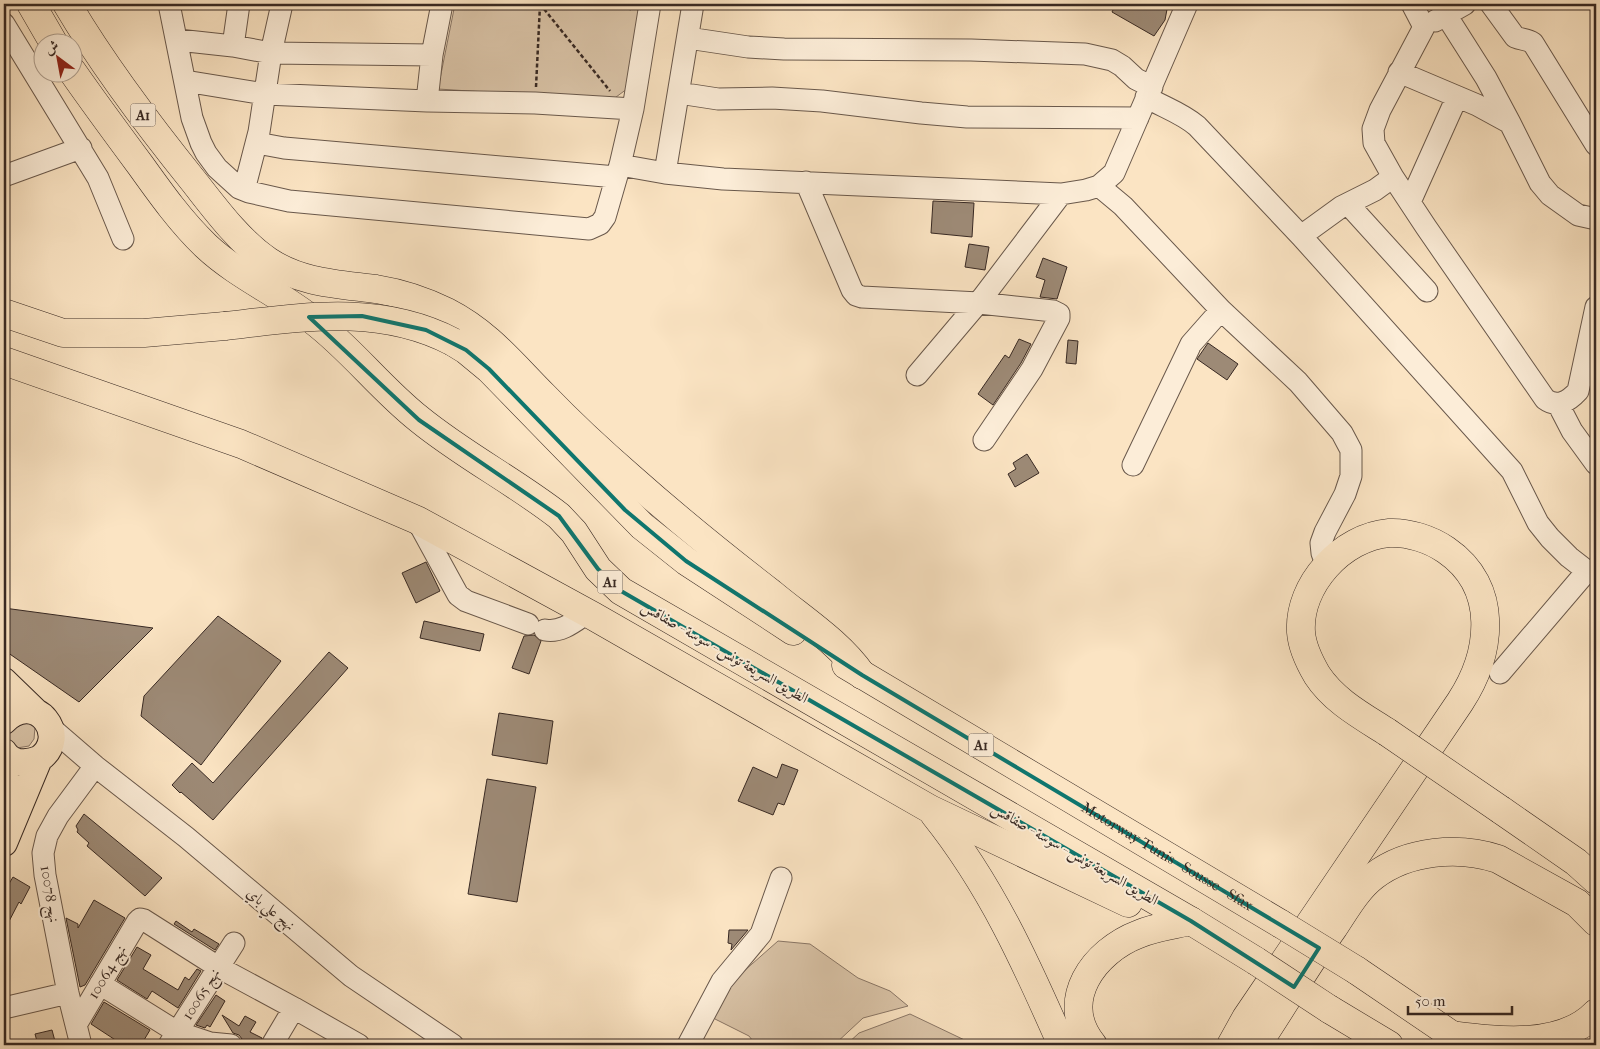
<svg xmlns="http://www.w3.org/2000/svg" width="1600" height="1049" font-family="'IM FELL French Canon',Amiri,serif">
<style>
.green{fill:#dac4a8;stroke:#897666}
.building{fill:#9d8a76;stroke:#382923}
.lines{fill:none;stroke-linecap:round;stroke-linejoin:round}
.minor-casing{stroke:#69584b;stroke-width:23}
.major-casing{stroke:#382923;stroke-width:28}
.highway-casing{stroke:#382923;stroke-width:29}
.path{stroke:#382923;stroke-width:2.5;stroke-dasharray:4 2.5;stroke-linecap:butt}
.minor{stroke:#fcedd8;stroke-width:21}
.major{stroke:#fbe4c3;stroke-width:26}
.highway{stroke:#fbe4c3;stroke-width:28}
.highway-bridge-casing{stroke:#382923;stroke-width:29;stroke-linecap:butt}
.highway-bridge{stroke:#fbe4c3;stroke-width:28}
.marked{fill:none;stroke:#0f766e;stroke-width:4;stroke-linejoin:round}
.labels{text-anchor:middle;stroke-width:4;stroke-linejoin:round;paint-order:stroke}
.shield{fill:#fcedd8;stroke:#736459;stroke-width:1}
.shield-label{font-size:14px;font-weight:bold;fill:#382923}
.street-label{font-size:15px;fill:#382923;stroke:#fcedd8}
</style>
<rect width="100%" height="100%" fill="#fbe4c3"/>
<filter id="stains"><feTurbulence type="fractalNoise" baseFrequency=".004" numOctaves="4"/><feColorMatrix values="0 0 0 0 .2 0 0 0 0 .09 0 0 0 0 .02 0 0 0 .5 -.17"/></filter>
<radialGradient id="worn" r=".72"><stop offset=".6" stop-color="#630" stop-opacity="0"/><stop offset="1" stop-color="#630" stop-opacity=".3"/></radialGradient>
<path class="green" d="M455,4H641L631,86L612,100L438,89Z
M21,717L35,727L34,739L29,746L17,748L7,742L4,730Z
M778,941L810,944L858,978L890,991L908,1006L863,1018L834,1045H756L749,1036L715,1019L709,1012L735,979Z
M910,1014L975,1045H846L859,1033Z"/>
<path class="building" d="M1116,4H1168L1165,20L1154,36L1112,12Z
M933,201L974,203L972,237L931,233Z
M969,244L989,247L985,270L965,267Z
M1043,258L1067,267L1057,299L1040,297L1045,280L1036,277Z
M1019,339L1031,344L1021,363L993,405L978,394L1005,355L1009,358Z
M1068,340L1078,341L1076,364L1066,363Z
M1208,343L1238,364L1227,380L1197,359Z
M1027,454L1039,473L1015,487L1008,474L1016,469L1013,463Z
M426,562L440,591L416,603L402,573Z
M4,608L153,628L79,702L4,650Z
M218,616L281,661L201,765L141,716L144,696Z
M424,621L484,634L480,651L420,638Z
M534,635L541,641L529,674L512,668L524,636Z
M329,652L348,668L213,820L181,792L180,793L172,785L192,763L213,783Z
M499,713L553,721L547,764L492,755Z
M782,764L798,770L784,805L778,803L773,815L738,801L753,767L777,778Z
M487,779L536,787L517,902L468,894Z
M84,814L162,878L145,896L87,846L89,843L77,832L78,830L76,826Z
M13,877L30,887L21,904L19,902L4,931V892Z
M94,900L125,918L85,985L80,987L66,918L78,924V928Z
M176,921L192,932L194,929L219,944L215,950L174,924Z
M729,930H748L731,950L732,944L728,943Z
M137,947L151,955L143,969L178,990L185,977L189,980L197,969L201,971L178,1008L152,991L147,999L117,980Z
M216,995L225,1001L210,1027L207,1025L205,1028L196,1025Z
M104,1002L150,1030L141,1045H123L91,1024Z
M222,1015L239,1026L245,1016L256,1022L250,1032L262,1038L260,1045H243L242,1039L239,1035L233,1033Z
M52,1030L56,1045H38L35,1034Z"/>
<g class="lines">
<g class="minor-casing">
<path id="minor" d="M169,4L192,118L201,143L206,153L217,168L239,188L249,192L289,201L589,229L600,224L605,217L620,165L633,109L650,4
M1412,4L1424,27L1380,110L1373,129L1374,143L1393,177L1426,227L1545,399C1557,408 1568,402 1578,391L1596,307
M1491,4L1515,37C1522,40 1527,39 1533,43L1596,145
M1446,15L1486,78L1510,123
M1435,21L1465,4
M4,24L98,178L123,239
M688,38L748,47L784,49L971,50L1085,54L1112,60L1122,66L1136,79L1152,87
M178,40L233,46L271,53L432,55
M233,46L239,4
M1399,72L1477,105L1510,123L1540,183L1550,195L1578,215L1596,219
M185,81L265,94L427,101L535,103L633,109
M679,93L718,99L772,98L822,101L921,113L967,117L1138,118
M1146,97C1163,107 1182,113 1197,126L1301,236L1512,471L1538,523L1550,538L1569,557L1587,571L1596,575
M427,101L432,55L442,4
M257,143L284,148L616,177
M620,165L665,173L723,179L1061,194L1086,190L1099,186L1114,173L1187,4
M665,173L693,4
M4,176L81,148
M806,182L852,290L856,295L862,297L979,303L1053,311L1059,314V318L1032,369L984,440
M1099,186L1123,206L1221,310L1298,382L1342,433L1351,450V476L1345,494L1325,532L1321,543L1322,553L1327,566
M244,190L259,132L271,53L282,4
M1410,202L1457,97
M1348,204L1427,291
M1301,236L1341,207L1375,190L1393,177
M917,375L983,297L1061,194
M1558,404L1572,431L1596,464
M1133,465L1191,344L1221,310
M417,520L458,595L466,601L528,624
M545,630C561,633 574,622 587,613
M1500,673L1587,571
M51,728L95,766L58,816L47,836L43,853L45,875L68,993L81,1045
M95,766L186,837L351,976L453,1045
M100,984L177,1032L210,1043L231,1045
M4,1008L68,993
M76,1025L137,922L140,919L144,920L218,967L294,1008L359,1045
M169,1045L234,943
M272,1045L294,1008
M688,1045L722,981L761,934L781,878"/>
</g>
<g class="major-casing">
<path id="major" d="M4,681L36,712
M4,721C36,689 71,737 39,759L4,843
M4,752C12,765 26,764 39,759
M4,765L6,789L4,800"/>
</g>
<g class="highway-casing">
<g id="highway">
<path d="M31,4L53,42"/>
<path d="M67,4C104,67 149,126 195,183C217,211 239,241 268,261C301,283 338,284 376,289C401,293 425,301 447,312C488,333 512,364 544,396C571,424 600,451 630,477C675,517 723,556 771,593C802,619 839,642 862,675"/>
<path d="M72,71C95,104 118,135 141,166C161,194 181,222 206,246C238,276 279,293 314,321C352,350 381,389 419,419C463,455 514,481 559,516L574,532L598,569L621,591L1191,921L1256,961"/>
<path d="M4,313L63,333H144L225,326"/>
<path d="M453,342L466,350L489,369L642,526L686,561L793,631"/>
<path d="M4,361L241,444L417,520L593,616L930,809L1128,903"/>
<path id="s1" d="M846,665L1281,924"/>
<path d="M1501,810L1576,862L1596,880"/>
<path d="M934,814C991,885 1026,963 1062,1045"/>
<path d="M1356,970L1465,1044"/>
<path d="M1329,1009L1389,1045"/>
<path d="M1451,1035C1499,1041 1561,1049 1596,1013"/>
<path d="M1093,1045C1057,1001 1094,951 1139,934C1155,927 1174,925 1191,921"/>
<path d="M1231,1045L1246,1018L1460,702C1492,653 1500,587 1446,550C1430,539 1408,532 1389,533C1342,537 1298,585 1301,632C1302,647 1310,663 1317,675C1334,701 1362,716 1387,732"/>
<path d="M1257,1045C1283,1006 1307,965 1334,927C1346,909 1357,889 1374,876C1408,850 1459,846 1498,859L1577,903L1596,922"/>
</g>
</g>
<path class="path" d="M540,4L610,91
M578,4L631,9
M536,87L540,5"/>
<use href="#minor" class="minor"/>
<use href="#major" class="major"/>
<use href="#highway" class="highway"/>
<g class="highway-bridge-casing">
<path id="highway-bridge" d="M225,326C304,317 380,304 453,342
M1387,732L1501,810
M1281,924L1356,970
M1256,961L1329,1009"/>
</g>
<use href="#highway-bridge" class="highway-bridge"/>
</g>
<path class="marked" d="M362,316L426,330L466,350L489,369L625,510L686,561L862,675L1319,948L1294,987L1191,921L621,591L598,569L559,516L419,420L309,317Z"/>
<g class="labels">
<g class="shield">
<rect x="130.5" y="103.5" width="25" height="23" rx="4"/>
<rect x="597.5" y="570.5" width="25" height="23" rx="4"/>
<rect x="968.5" y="733.5" width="25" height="23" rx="4"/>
</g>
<g class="shield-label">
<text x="143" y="120">A1</text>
<text x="610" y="587">A1</text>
<text x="981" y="750">A1</text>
</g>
<g class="street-label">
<text transform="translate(725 652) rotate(30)" y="5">الطريق السريعة تونس - سوسة - صفاقس</text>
<text transform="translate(1075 854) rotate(30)" y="5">الطريق السريعة تونس - سوسة - صفاقس</text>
<text dy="5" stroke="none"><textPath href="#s1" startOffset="374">Motorway Tunis - Sousse - Sfax</textPath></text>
<text transform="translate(50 894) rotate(81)" y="5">نهج 10078</text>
<text transform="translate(271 909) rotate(40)" y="5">نهج علي باي</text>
<text transform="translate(107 972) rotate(-59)" y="5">نهج 10064</text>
<text transform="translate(201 994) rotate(-58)" y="5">نهج 10065</text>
</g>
</g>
<rect width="1600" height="1049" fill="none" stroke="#fbe4c3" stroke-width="20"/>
<rect x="5" y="5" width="1590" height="1039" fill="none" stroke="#382923" stroke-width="2.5"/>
<rect x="10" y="10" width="1580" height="1029" fill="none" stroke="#382923"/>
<g transform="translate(58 58) rotate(328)"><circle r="24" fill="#fcedd8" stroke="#ae9f90"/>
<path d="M0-4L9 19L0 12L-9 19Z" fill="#8f2418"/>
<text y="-8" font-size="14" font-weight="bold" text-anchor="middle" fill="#382923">ش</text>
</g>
<path d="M1408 1006v8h104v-8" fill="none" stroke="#382923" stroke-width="2.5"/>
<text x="1415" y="1006" font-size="15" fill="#382923" stroke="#fcedd8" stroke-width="4" paint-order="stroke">50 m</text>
<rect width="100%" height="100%" filter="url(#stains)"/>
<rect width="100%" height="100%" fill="url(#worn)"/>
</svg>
